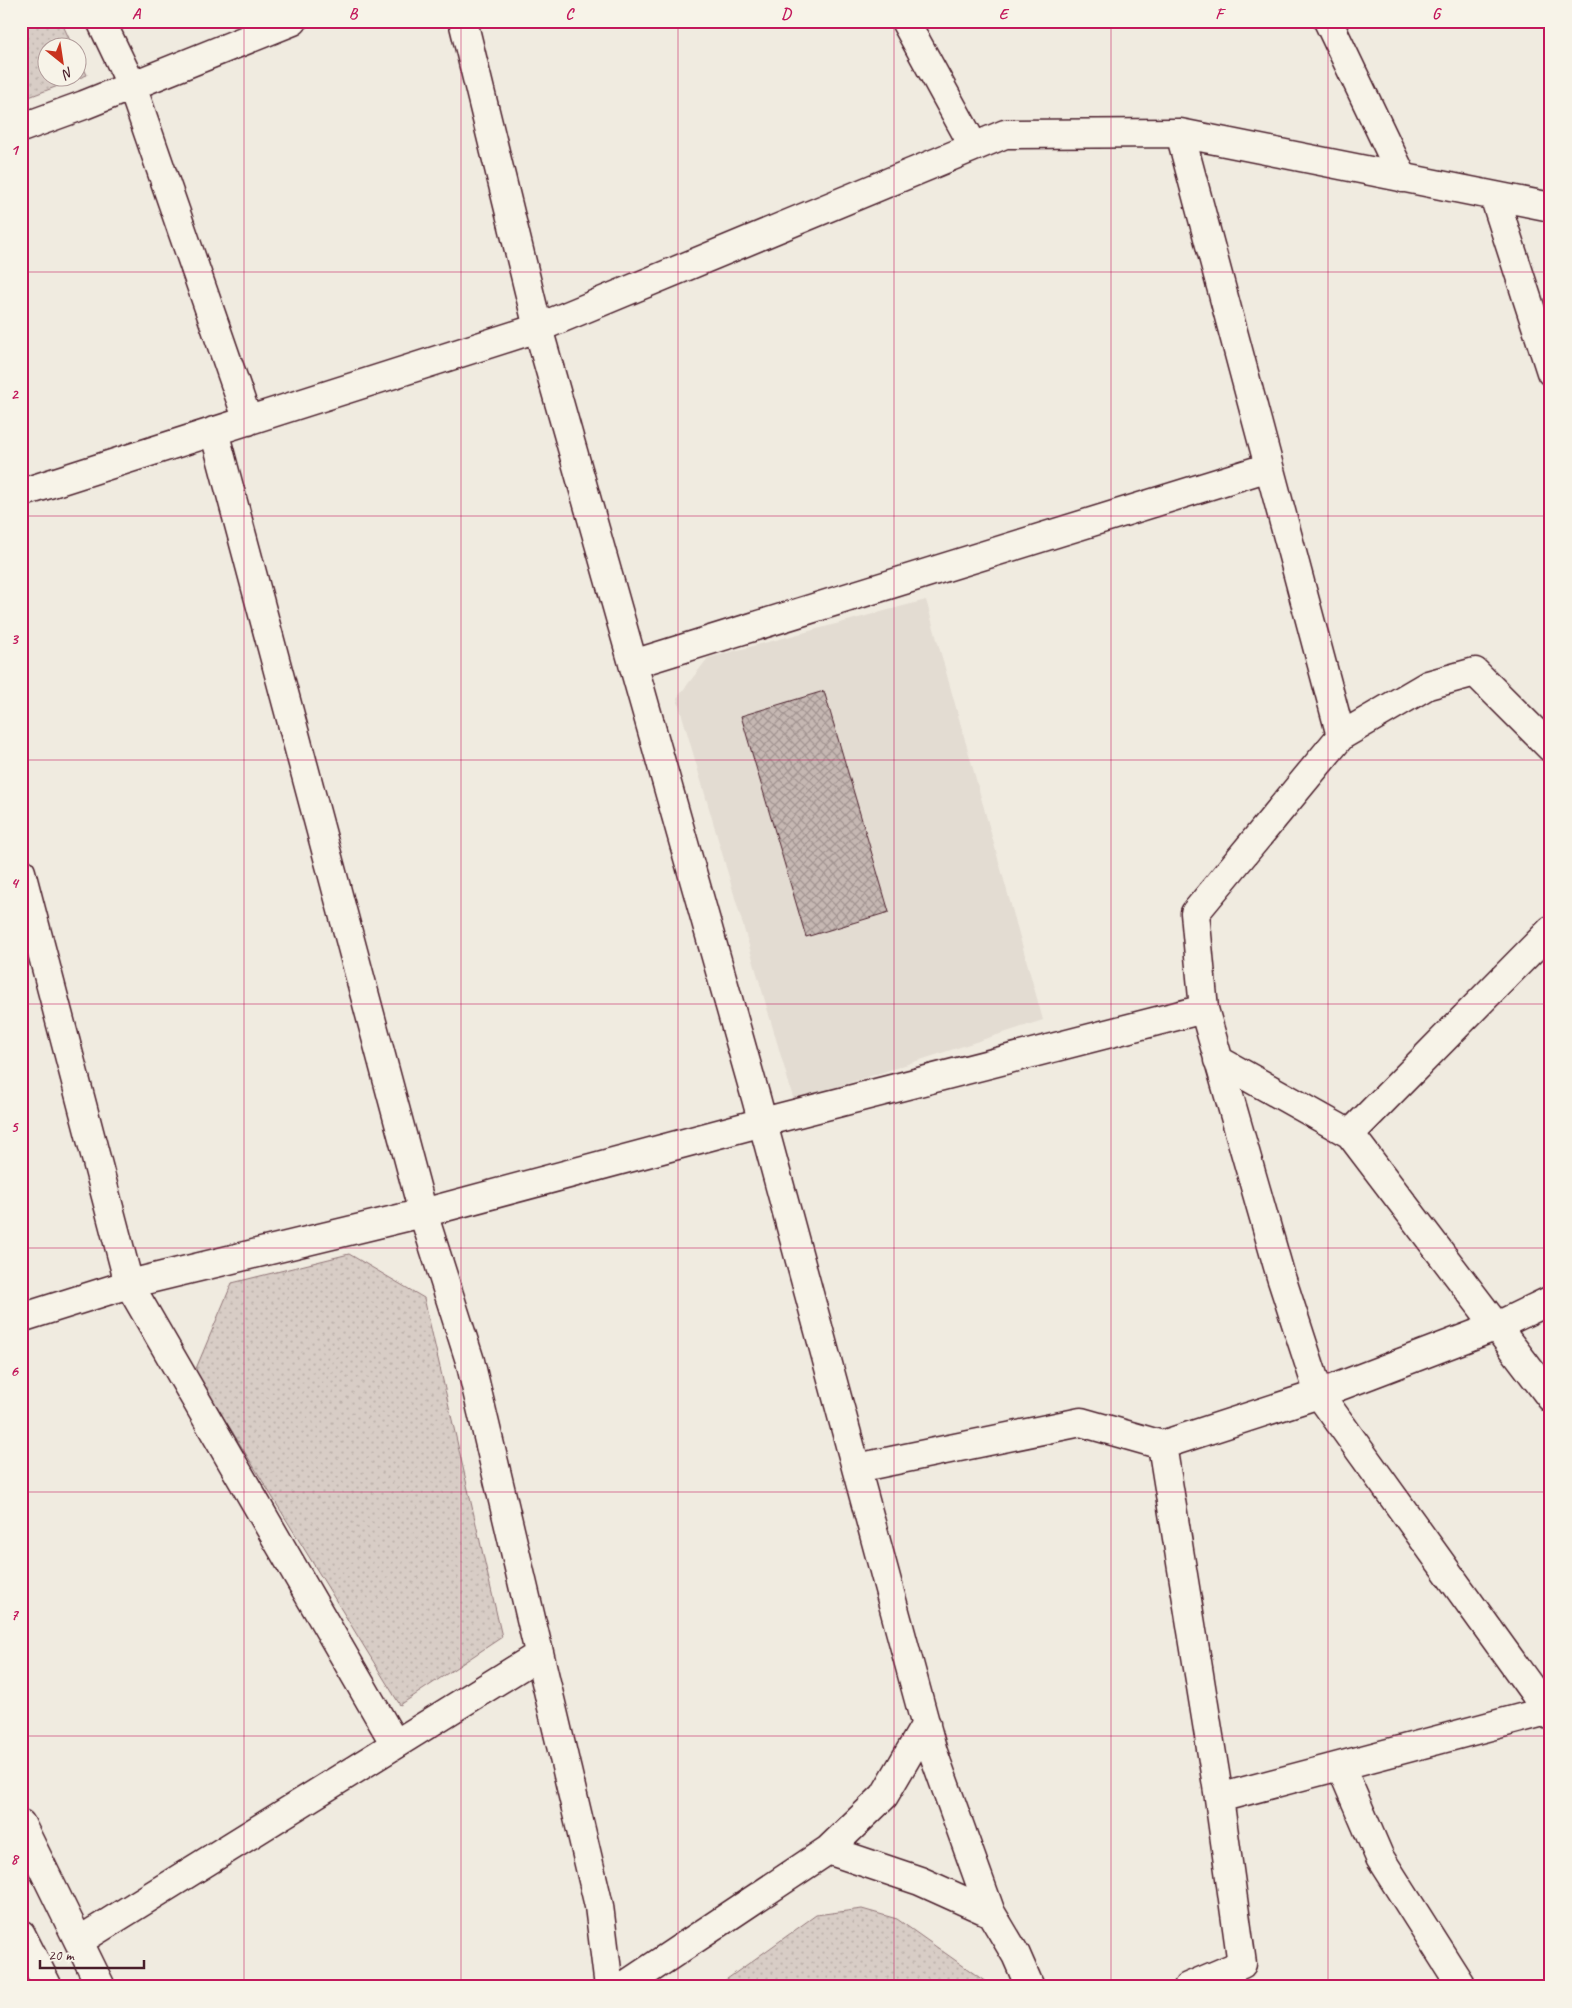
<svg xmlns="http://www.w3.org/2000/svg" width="1572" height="2008" font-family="Caveat,sans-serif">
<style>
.built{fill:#e3dcd2}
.park{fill:url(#park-dots);stroke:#917678}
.building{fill:url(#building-cross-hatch);stroke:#4a1f2b}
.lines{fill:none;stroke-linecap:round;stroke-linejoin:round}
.minor-casing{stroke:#4a1f2b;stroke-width:31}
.major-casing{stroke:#4a1f2b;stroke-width:31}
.minor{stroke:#f7f3e8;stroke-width:28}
.major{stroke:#f7f3e8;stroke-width:28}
.grid{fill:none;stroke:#c2185b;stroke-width:1;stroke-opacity:0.55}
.neatline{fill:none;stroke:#c2185b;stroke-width:2}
.grid-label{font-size:16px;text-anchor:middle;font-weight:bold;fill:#c2185b}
</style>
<defs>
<pattern id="park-dots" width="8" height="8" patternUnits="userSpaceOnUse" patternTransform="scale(1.25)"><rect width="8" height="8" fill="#d8cdc6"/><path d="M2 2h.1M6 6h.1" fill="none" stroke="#bbb0aa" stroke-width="1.8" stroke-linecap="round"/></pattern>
<pattern id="building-cross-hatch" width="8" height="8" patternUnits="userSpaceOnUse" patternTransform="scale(1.25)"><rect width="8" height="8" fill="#c6b8b3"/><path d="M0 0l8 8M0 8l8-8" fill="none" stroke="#a39592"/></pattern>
</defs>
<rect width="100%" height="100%" fill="#f0ebe0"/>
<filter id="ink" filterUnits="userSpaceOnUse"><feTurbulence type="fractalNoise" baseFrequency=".02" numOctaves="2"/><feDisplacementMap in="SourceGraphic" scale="10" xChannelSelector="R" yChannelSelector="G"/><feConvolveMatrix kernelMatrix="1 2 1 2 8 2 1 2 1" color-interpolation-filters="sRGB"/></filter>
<g filter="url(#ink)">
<path class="built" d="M926,600L1043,1020L794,1101L677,698L708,658Z"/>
<path class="park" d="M21,21H61L73,47L48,48V78H78V56L87,75L21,100Z
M349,1254L424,1298L502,1637L400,1705L195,1371L232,1283Z
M862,1909L897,1919L993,1987H716L816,1915Z"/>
<path class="building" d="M824,691L889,912L806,937L741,716Z"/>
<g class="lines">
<g class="minor-casing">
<path id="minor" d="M101,21L132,86L248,421
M463,21L538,328L756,1098L933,1752L991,1913L1016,1955L1030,1987
M905,21L974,147
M1328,21L1403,178
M21,128L84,105L293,21
M1180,133L1341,736
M1494,196L1551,372
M214,431L423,1213L470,1361L599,1906L609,1987
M21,493L538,328L1005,134L1180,133L1551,207
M633,664L1269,467
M1551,748L1475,672L1428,685L1341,736L1195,913L1204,1009L1281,1277L1319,1394L1551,1716
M21,872L129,1284L395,1744
M1218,1060L1350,1134L1551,1398
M1350,1134L1551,930
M21,1318L129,1284L423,1213L763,1122L1204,1009
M1162,1445L1219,1798L1242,1964L1188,1987
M857,1468L1081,1422L1162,1445L1319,1394L1497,1326L1551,1300
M1341,1767L1380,1858L1462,1987
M1219,1798L1547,1711
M828,1850L920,1881L991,1913
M79,1941L539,1655
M623,1987L828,1850L884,1796L926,1724"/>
</g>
<g class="major-casing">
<path id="major" d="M21,1824L101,1987
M21,1934L48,1987"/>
</g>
<use href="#minor" class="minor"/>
<use href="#major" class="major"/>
</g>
</g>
<path class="grid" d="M244,21V1987M461,21V1987M678,21V1987M894,21V1987M1111,21V1987M1328,21V1987M21,272H1551M21,516H1551M21,760H1551M21,1004H1551M21,1248H1551M21,1492H1551M21,1736H1551"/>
<rect width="1572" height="2008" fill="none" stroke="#f7f3e8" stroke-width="55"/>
<g transform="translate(62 62) rotate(150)"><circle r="24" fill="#f7f3e8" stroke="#b29e9c"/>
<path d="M0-4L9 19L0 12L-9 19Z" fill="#c8321e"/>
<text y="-8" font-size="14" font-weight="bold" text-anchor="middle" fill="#4a1f2b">N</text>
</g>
<path d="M40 1960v8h104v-8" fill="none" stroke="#4a1f2b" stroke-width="2.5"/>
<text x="48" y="1960" font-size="15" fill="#4a1f2b" stroke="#f7f3e8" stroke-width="4" paint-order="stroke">20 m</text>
<rect x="28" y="28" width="1516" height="1952" class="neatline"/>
<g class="grid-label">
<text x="136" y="19">A</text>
<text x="353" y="19">B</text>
<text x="569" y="19">C</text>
<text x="786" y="19">D</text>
<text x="1003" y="19">E</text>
<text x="1219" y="19">F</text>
<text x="1436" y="19">G</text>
<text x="14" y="155">1</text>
<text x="14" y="399">2</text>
<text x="14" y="644">3</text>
<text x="14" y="888">4</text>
<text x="14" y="1132">5</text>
<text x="14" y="1376">6</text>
<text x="14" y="1620">7</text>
<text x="14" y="1864">8</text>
</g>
</svg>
